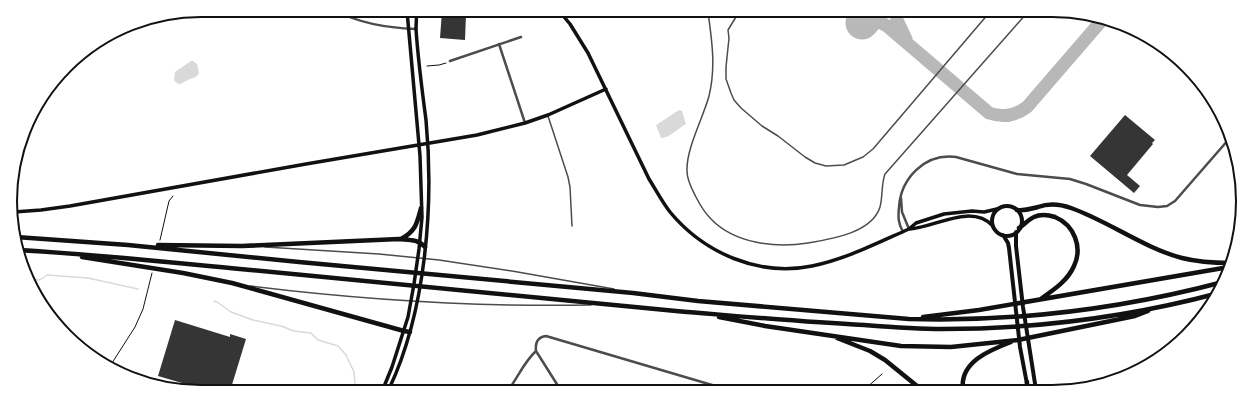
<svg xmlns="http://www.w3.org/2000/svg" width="1253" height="402" font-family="'PT Sans Narrow',sans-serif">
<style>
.water{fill:#d9d9d9}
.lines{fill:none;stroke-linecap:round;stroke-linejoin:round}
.stream{stroke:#d9d9d9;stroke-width:1.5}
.taxiway{stroke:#b8b8b8;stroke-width:13}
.runway{stroke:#b8b8b8;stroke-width:33}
.building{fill:#353535}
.path{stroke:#111;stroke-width:1}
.service{stroke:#4c4c4c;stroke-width:1.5}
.minor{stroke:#4c4c4c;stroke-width:2.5}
.secondary{stroke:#111;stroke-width:3.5}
.primary{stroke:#111;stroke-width:4}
.motorway{stroke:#111;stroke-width:4.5}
.rim{fill:none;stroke:#111;stroke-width:2}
</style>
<rect width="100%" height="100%" fill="#fff"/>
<path class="water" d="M191,61H193L197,64L199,73C195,79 194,77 188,80C182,83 179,87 174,80L175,72Z
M679,110L682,111L686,124C678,128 670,138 661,138L656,125Z"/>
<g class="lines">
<path class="stream" d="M31,279L40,280L47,275L88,278L138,289
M214,301L217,302L231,312L253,320L281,326L294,331L311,333L318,340L338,346L346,355L354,372L355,385L353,389"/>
<path class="taxiway" d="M864,13L887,26L989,113C1003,118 1015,116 1027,107L1103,19
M896,13L897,20L906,39"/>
<path class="runway" d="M862,23L871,13"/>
</g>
<path class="building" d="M442,11H519L518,18L466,15L465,40L440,38Z
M1125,115L1155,140L1152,143L1153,144L1127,175L1140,186L1134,193L1090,156Z
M175,320L230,337V334L246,339L231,388H199L158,376Z"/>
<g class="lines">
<path class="path" d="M427,66L439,65L446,63
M160,240L169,201L173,196
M111,366L112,363L135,327L143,309L152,273
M864,390L882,374"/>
<path class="service" d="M708,12C712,41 716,68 709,96C703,118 686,149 687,171C687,181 692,189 696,197C700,205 705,213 711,219C735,244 776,248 808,243C831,239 872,233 880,207C883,196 881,185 885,174L1027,13
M739,12L728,30L729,38L726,67V79L731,93L734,100L741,108L762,126L778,136L805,157L815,163L826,166L844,165L863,157L873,149L989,13
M548,116L568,177L570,187L572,226
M265,247L379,254L439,260L512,271L614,289
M250,286C363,300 477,307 591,305"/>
<path class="minor" d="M336,11C361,24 388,28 416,29
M499,44L525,123
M450,61L521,37
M901,198L902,212L909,229
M903,232C898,223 898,217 899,207C901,178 925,153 956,157L1017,174L1070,179L1086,184L1140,205L1158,207L1167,206L1175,201L1229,139
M536,351L560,389
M509,389C518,377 524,362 536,351C535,342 538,337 546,336L729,390"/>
<path class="secondary" d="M560,12L570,24L588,53L649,179C656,190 662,202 670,212C704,253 759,277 812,266C846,259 877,243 909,229L916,223L944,214L972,211L984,212L997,209
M14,212L41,210L70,206L306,164L477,135L525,123L548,115L606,89
M910,229C936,227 971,203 993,226
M383,389L392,367L408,317L414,284L419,249L422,217L420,156L407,11
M389,389C426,311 434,205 426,120C422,90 418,60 416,29C416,23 417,17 416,11"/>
<path class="primary" d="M992 221a15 15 0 1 1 30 0a15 15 0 1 1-30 0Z
M1016,232V246L1023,307L1036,390
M1003,235L1008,243L1009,248L1020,347L1027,384"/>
<path class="motorway" d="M1017,210C1025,211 1030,209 1038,207C1049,203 1060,204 1071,208C1108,221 1144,248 1182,258C1198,262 1213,263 1230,263
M1019,228C1024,225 1029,219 1034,217C1040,214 1049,215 1055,217C1074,225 1083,247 1074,266C1068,280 1055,289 1042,298
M16,237L128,245L299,262L633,293L698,301L909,319C1015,322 1121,309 1223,282
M401,239C416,231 417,223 421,208
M158,245L242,246L399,239C409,240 418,239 425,247
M17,250C91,254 166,262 240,269C386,283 531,298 676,311C738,316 801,322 864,325C890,327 916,329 942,329C1035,329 1129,317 1219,293
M82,257L183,273L232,283L404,331L410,332
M719,317L765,326L901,346L951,347L1018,340L1135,316L1148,311
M923,317L979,310L1229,267
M837,338L870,351L885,360L922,390
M1027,382V390
M963,390C959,362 990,350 1011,342"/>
</g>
<path d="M0 0H1253V402H0ZM201 17H1052A184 184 0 0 1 1236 201V201A184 184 0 0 1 1052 385H201A184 184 0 0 1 17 201V201A184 184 0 0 1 201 17Z" fill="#fff" fill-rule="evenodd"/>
<path class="rim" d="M201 17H1052A184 184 0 0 1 1236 201V201A184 184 0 0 1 1052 385H201A184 184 0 0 1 17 201V201A184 184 0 0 1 201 17Z"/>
</svg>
